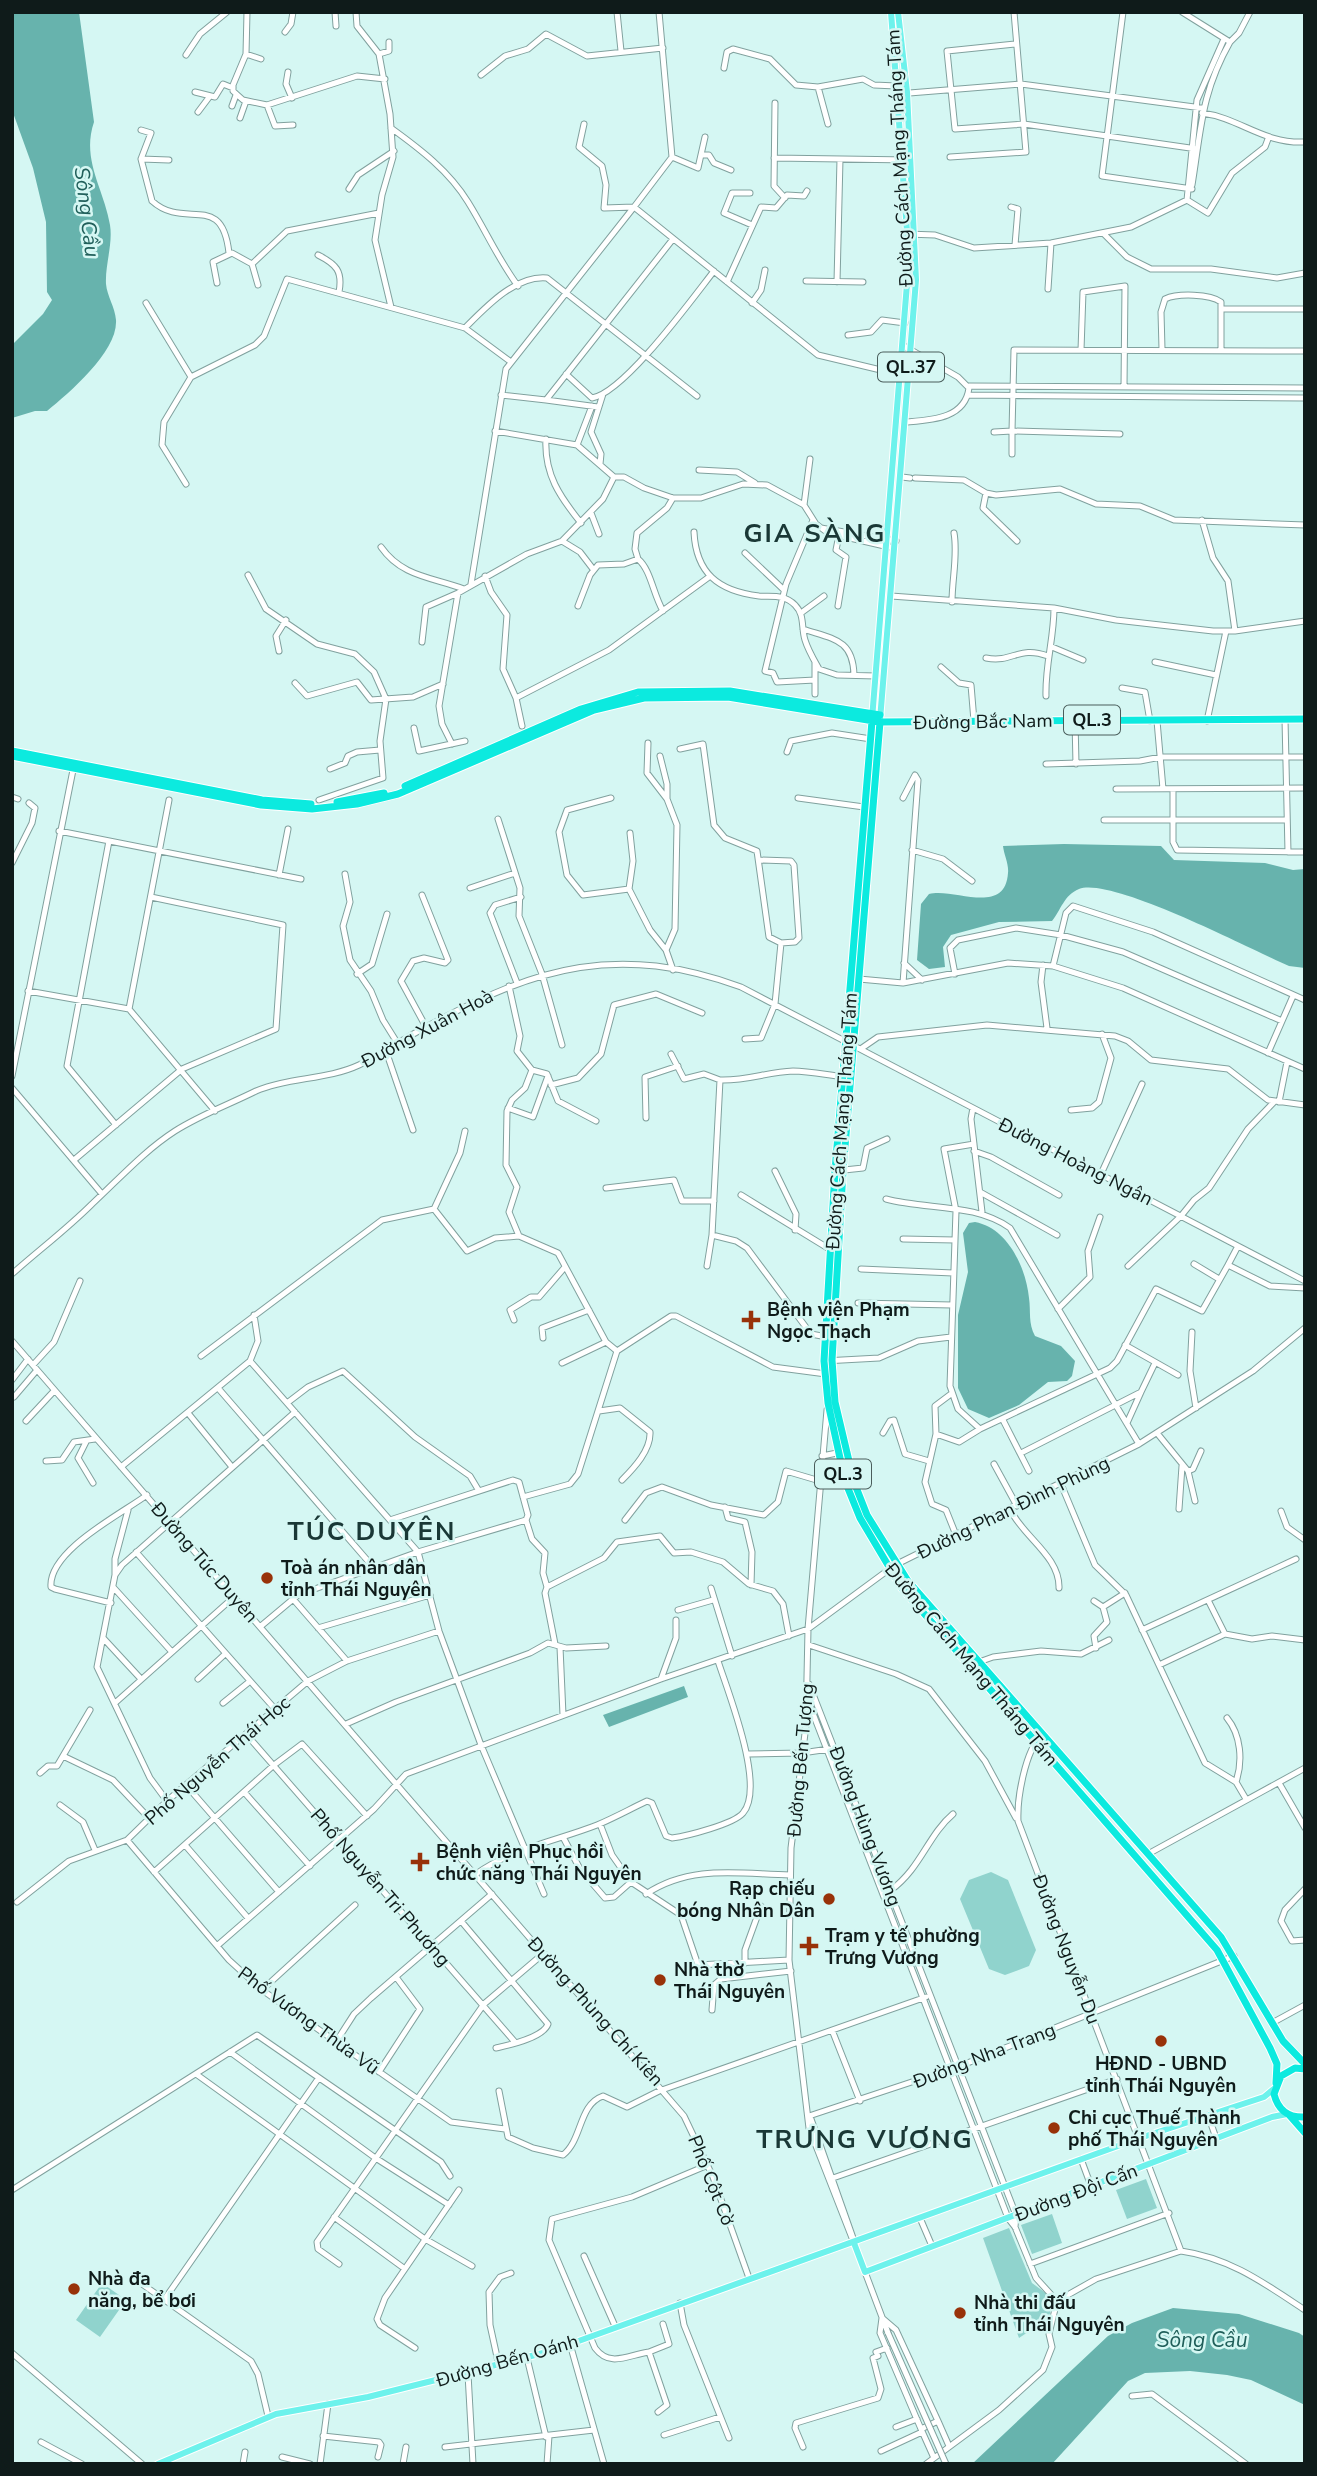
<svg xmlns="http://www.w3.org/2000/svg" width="1317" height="2476" font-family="'Nunito Sans',sans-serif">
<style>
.green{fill:#90d3cd}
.water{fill:#67b3ad}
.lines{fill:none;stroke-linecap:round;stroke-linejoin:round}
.minor-casing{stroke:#81a19e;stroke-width:7}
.major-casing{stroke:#fff;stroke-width:8}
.highway-casing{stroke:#fff;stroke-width:9}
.minor{stroke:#fff;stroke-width:5}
.major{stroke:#6df2ec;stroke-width:6}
.highway{stroke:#0ceadf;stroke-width:7}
.minor-bridge-casing{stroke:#81a19e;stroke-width:7;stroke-linecap:butt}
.minor-bridge{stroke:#fff;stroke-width:5}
.poi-dot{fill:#983209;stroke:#d5f7f3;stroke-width:2.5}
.labels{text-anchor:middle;stroke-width:5;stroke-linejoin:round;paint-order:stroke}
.shield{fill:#d5f7f3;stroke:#4a5d5b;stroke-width:2}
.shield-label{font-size:18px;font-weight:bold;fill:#0f1b1a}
.street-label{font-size:19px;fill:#0f1b1a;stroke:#d5f7f3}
.poi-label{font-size:19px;font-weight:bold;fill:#0f1b1a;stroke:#d5f7f3;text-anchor:start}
.water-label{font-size:21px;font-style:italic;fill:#205f5a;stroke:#d5f7f3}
.district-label{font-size:26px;font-weight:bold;letter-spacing:2px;fill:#1a3836;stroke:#d5f7f3}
</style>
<rect width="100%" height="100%" fill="#d5f7f3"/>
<path class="green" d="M991,1872L1008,1880L1036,1950L1029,1966L1005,1975L989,1969L960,1899L969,1880Z
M1146,2179L1157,2208L1127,2219L1116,2190Z
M1052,2214L1062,2243L1032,2254L1021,2225Z
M1009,2228L1032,2283L1047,2294L1052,2303L1049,2318L1019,2338L983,2238Z
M102,2283L126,2300L100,2337L76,2320Z"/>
<path class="water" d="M12,12H79L94,122C81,160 104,189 110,225C113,244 105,265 106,284C107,296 115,307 116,320C118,351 70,392 47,411H35L12,418V345L43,314L52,300L47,292L46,222L33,168L12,110Z
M1064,844L1161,846L1174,860L1265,863L1293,870L1305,869V968L1289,966C1252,950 1111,876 1079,889C1064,895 1061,910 1052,921L999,922L951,935L943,947L945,967L929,969L917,960L921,904L929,894C953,887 1005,917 1008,873C1009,864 1004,855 1003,846Z
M975,1222C1008,1228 1026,1268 1029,1298C1031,1312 1028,1323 1035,1336L1061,1346L1075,1361L1072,1376L1067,1381L1048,1382L1019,1405L989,1418L968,1409L958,1388V1315L968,1272L963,1233L969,1223Z
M684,1686L688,1697L609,1727L603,1715Z
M1173,2308L1239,2314L1299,2333L1305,2337V2405L1251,2380L1227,2375L1190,2371L1145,2373L1128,2381L1052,2464H972L1108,2336L1132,2323Z"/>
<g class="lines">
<g class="minor-casing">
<path id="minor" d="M247,12L246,54L233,85V91L243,100L267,105L357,76L385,79
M335,12L336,26
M356,12L357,26L379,54L390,114L393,157L382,195L375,240L391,307
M617,12L621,51
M1123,12L1102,176L1192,189
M1182,12L1230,42L1239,33L1250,12
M285,32L291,24L293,12
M1015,44L947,51L955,129L1024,124L1197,149
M246,54L261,59
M379,54L389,51V42
M186,55L200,34L227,12
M724,68L727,52L733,49L770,59L796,85L818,87L863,79L874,85L896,86
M288,72L286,84L292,98
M481,75L505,56L528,49L546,34L587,56L663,48
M818,87L828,124
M195,92L215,97L223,84L233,88
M897,94L1021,84L1202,108
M775,103L774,186L785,198
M267,105L275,126L293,125
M232,106L236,95
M198,112L210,96
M1202,113C1240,118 1263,144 1305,142
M240,118L246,101
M584,124L579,147L602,166L606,185L604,208L634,207L672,157L659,12
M391,128C420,149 449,171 468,202C486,231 498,259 518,286
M141,130L151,133L141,159L152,201C185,231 222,190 229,253
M702,155H709L714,163L731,170
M672,157L698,168L705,137
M950,157L1026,152L1014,12
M774,158L910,160
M141,159L169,160
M1192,185C1201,130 1201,93 1230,42
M349,189L358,175L394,151
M750,193H732L724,213L752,225
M1187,200L1197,100L1224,39
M1187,200L1208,213L1232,173L1265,147L1268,139
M1011,207L1018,209L1015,245
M1103,233L1127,257L1151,269H1211L1277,278L1305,273
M907,234L935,235L974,248L1051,243L1131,227L1187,200
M318,255C336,264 343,271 339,292
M806,281L863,282
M727,282L761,207L776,208L787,195L804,196L807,191
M837,282L840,159
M217,283L213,262L232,253L252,264
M258,285L252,264L287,231L379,213
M1048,289L1051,243
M146,303L191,377
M752,303L761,290L765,270
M1222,309H1305
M465,328C485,308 515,275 547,278L697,396
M848,335L871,332L882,320L905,323
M904,346L958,377L969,388C965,419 931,420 906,422
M1162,349L1161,312L1165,299C1178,293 1210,294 1221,302V349
M1081,350L1083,292L1125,286L1124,387
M566,374L592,398C624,393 692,299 714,271
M969,386L1305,388
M501,395L546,400L673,239
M968,395L1305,398
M546,400L598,407
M495,431L577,445L614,477
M994,432L1012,431V454
M1120,434L1012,431L1014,350L1305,351
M546,439C544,474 560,497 581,523
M577,445L592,406
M600,464L601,454L591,432L603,394
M699,470L737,472L755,483
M902,477L910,478
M915,478L964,480L986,493L996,495L1060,489L1096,504L1140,506L1174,520L1305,525
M186,484L162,445L164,422L191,377L255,345L264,336L287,279L465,328L511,362
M986,493L983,508L1017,541
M804,505L810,459
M591,513L599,534
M813,520L786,584L765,671L773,673L777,682L815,680
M1202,520L1213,558L1228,581L1235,631
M821,528L896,541
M694,532C696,573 718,591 759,596C773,597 784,594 795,605C805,615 801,627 805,640C808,650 814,660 819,669L837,675L876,676
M562,541L580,552L593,569
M381,547C402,577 432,577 464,589
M745,553L784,590
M638,559L635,549L637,533L667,508L673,498
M248,575L266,609L317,644L355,654L374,672L386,699L380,741L383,778L319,800
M485,576L491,592L507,615L503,669L516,698L522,726
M471,584L506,369L634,207L818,355L910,377
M891,596L1054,608L1116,620L1213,631H1235L1305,621
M952,602C952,579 958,555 954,533
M578,606L590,575L598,565L624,564L638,559C651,570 653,594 663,611
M838,606L846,557L836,550L839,535
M801,613L824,596
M803,629C833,639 853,639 854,675
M422,642L426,607L458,593L527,554L562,541L603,499L614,477H624L644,488L673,498H701L743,484L767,485L804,505L816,524L828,533L889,547
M1052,647L1083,660
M279,651L276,636L286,620
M986,658C1014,663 1018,645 1048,656
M1155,662L1216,675
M941,667L959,683L971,685L974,721
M295,683L307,696L357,682L371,700L413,697L443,684
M1122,688L1145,692L1150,721
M815,694V662
M1046,696C1045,665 1054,638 1054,608
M516,698L609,650L709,577
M1285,719L1288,852
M1075,720L1076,764
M1157,721L1163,789
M1207,721L1226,631
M414,728L419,751L465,741
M648,743L647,773L667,799L677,825L675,929L666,950L673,970
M452,744L442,724L439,706L458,593
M680,749L703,744L714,825L725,838L757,851L769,937L781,943L775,1004L761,1038L745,1039
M787,752L791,741L832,733L871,739
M660,756L667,784V799
M1046,764L1140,761L1161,757H1305
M330,769L345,763L348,756L357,752L380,750
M1116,789L1305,788
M1173,789V842L1177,850L1305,852
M12,797L18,799
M611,798L567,810L559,832L567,875L583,895L629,889L650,930L666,950
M798,798L864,807
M903,798L915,775L918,780L903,983
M169,800L129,1009L215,1111
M498,819L520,888L519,916L542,974L562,1045
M1104,820H1287
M59,831L301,879
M109,841L67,1066L116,1125
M912,850L943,859L972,881
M760,860L791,861L794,865L799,938L795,942L781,943
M12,863L32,823L35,808L29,803
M345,874L350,902L343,926L350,960L371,991L383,1020L398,1044
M279,875L288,829
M470,888L515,873
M629,889L633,861L630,833
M422,895L448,960L445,963L424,958L413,961L401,981L426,1027
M904,963L922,980
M1043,965L1041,982L1047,1028
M1053,966L1066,913L1073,906L1153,932L1305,1000
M357,974L372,964L387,914
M955,974L950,948L958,940L1016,928L1061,935L1123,952L1282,1021
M859,979L903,983L1008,963L1053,966L1123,988L1305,1069
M517,983L490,913L495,905L521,897
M509,986L520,1036L517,1051L532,1070L525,1088L512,1100L507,1111L506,1165L517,1187L509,1212L519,1236L558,1253L606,1342L617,1351
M28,991L129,1009
M862,1048L878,1037L987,1025L1115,1036L1128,1041L1151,1060L1228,1069L1268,1100L1305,1105
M386,1051L413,1130
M1268,1053L1293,996
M671,1054L684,1079L704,1074L720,1080
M532,1070L547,1074L558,1101L596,1121
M12,1076L74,765
M551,1085L578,1078L601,1054L614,1005L656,994L702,1013
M12,1088L102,1194
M1279,1102L1287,1062
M508,1108L533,1117L548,1076
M973,1108L971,1119L982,1212
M1071,1110L1092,1108L1099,1102L1111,1058L1102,1034
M646,1118L645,1077L678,1066
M465,1131L460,1153L434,1209L467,1251L495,1238L519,1236
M974,1144L944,1149L956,1211L950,1386L958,1409L980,1429L1110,1368L1117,1361L1156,1289L1202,1311L1228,1265L1270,1286L1305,1288
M974,1151L991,1157L1059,1195
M74,1160L182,1069L276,1029L283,925L151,897
M775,1171L796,1214L795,1230
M835,1171L863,1168L867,1148L887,1139
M1101,1174L1142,1084
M606,1188L674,1180L682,1201H714
M980,1192L1057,1235
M741,1195L831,1250
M886,1199C927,1210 975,1203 1010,1228L1139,1444
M712,1235L736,1241L747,1248L811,1334L832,1338
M903,1239L955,1240
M1194,1264L1219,1279
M1228,1265L1238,1246
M707,1266L712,1235L720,1080C746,1081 768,1072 793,1071C809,1071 827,1075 844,1077
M1128,1266L1181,1216L1194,1200L1209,1188L1248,1129L1274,1102
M861,1269L953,1273
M12,1274C39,1250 67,1229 92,1204C119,1179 144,1151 175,1131C200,1115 230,1104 256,1091C289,1077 327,1080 359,1065C383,1054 404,1038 428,1026C538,966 619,943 741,987L1305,1281
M858,1303L952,1305
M1058,1309L1090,1277L1088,1251L1100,1217
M514,1320L510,1310L531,1297H539L565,1267
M1192,1332L1190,1371L1196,1408
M543,1338L542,1328L589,1310
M12,1341L684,2116L713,2177L749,2278
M1125,1345L1178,1375
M201,1356L382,1220L434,1209
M250,1361L258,1341L254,1315
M824,1361L879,1358L918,1341L951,1337
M562,1363L606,1342
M33,1365L54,1342L80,1281
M12,1380L28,1359
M218,1388L374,1568
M951,1394L935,1406L936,1434L925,1482L932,1504L946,1510L956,1535
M14,1397L37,1370
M287,1403L308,1387L343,1371L415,1437L470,1476L479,1491
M827,1410L808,1629L806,1725L791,1848L789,1960L809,2128L854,2243
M599,1411L620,1408L650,1432C651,1450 634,1468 622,1480
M188,1413L232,1467
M1003,1420L1029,1471
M26,1421L54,1391
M1127,1423L1141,1392
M883,1433L890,1421L894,1420L905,1454L929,1461
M1157,1433L1188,1471L1195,1501
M936,1434L959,1442L980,1429
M86,1442L78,1458L93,1483
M1021,1453L1141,1392L1155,1363
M822,1456L842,1452
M46,1461L62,1460L74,1442L95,1439
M994,1464L1017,1506
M121,1467L250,1361L418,1552L439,1631L481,1745L544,1894
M1188,1471L1193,1469L1201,1451
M1061,1484L1095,1565L1126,1595L1205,1763L1236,1782L1246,1799
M523,1497L570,1484L578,1474L617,1351L671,1316H676L773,1367L826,1374
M725,1507L728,1518L745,1522L752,1552L751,1585
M1010,1509C1022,1536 1060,1556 1059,1588
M1179,1509L1182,1466
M1281,1511L1287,1527L1305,1540
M526,1520L532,1539L545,1553L543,1573L547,1587
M625,1520L646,1493L662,1487L711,1505L764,1515L778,1502L786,1471L820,1481
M136,1552L275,1709
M115,1575V1559L128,1510
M113,1587L172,1652
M711,1588L732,1656
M293,1599L347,1661
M1208,1600L1225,1634
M1094,1601L1103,1607
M111,1603L55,1589L51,1587C48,1551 121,1514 147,1495
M678,1610L713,1600
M261,1626L298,1595L418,1552L526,1520L528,1515L519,1482L513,1480L390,1520
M318,1628L430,1595
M1142,1630L1296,1559
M104,1639L141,1679
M555,1644L545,1593L547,1587L604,1558L617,1542L660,1536L674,1553L691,1552L723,1562L749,1584L773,1591L783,1604L789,1636
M809,1645L896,1674L929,1689L985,1761L1016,1818
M560,1647L563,1715
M1096,1648L1094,1636L1107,1622L1103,1607L1125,1593
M979,1662L993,1657L1041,1651L1081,1654L1109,1640
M1159,1665L1225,1634L1252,1639L1272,1636L1305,1640
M198,1679L224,1655
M661,1679L676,1638V1620
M809,1684L1016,2215L1015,2227
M807,1698L1008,2218L1015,2227L1036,2278L1057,2301L1049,2334L1052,2347L1043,2370L999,2410L926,2464
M115,1703L235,1596
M223,1703L249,1682
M1227,1718C1241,1735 1243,1761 1236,1782
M346,1724L396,1702L530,1653L548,1643L566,1648L606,1646
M246,1734L514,2041
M1042,1734C1025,1751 1017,1798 1018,1821L1181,2251C1230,2258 1264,2283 1305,2310
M748,1754L802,1753L829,1749
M63,1756L113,1780L149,1818
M40,1773L48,1766H57L90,1710
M1279,1783L1305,1828
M186,1785L279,1892
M244,1792L310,1866
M167,1801L150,1778L97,1667L115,1575L122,1565L295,1412
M60,1805L83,1822L95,1850
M600,1824L612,1855L631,1882L681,1915L698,1965L789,1960
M563,1837L580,1869L605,1898L614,1897L631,1882
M127,1840L229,1960L262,1990L451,2122L505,2129
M185,1845L248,1918
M1148,1854L1305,1768
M154,1872L274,1765L302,1744L367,1816
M476,1874C513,1848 556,1841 597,1825C614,1818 630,1809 647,1801L652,1803L666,1836L672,1838C687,1836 734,1824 743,1813C766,1787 728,1692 718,1661
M1305,1889L1285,1910L1281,1921L1292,1941L1305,1940
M891,1890C921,1868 928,1835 953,1814
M646,1894C691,1864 739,1874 790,1875
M17,1902L69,1861L127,1840L167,1801L308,1681L347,1661L439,1631
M461,1921L548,2024C543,2038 509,2045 496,2048
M218,1945L374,1809L406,1774L661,1679L808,1629L895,1565L1139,1444L1253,1371L1305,1328
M745,1963V1950L761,1906
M262,1990L355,1905
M712,2010L714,1985L721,1979L791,1971
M1272,2023L1305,2005
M832,2030L860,2101
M336,2042L354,2014L371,1998L492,1894
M230,2052L374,2157L449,2205
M379,2072L420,2009L396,1977
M196,2074L425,2239L472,2266
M499,2091L508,2137L533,2148L563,2155C583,2139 578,2105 603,2096L627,2107L659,2091L926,1997
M1208,2115L1216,2138
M809,2116L960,2066L1234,1956
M811,2119L853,2238
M1081,2159L1091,2186
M833,2178L1117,2079
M12,2190L257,2035L441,2162L450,2176
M334,2217L405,2269
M920,2218L932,2246
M584,2256L615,2326
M339,2264L318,2249L317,2242L484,2004L544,1953
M1030,2264L1169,2213
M865,2272L888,2333
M142,2284L251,2361L258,2374L268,2416
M164,2300L318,2079
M1057,2301L1096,2279L1181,2251
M680,2303L684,2325L729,2438
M882,2318L896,2330L938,2421L921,2429L880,2333Z
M570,2344L604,2464
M415,2348L380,2325L377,2319L385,2298L459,2190
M649,2352L669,2344L663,2324
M12,2353L142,2464
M527,2358L546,2437
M499,2366L490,2325L489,2292L500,2277L511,2273
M468,2374L473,2464
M1132,2396L1152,2394L1246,2464
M658,2412L667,2405L649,2352C628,2355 610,2368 595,2348L549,2240L552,2219L632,2197L708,2165
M938,2421L949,2446
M896,2427L917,2419
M921,2429L934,2458
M664,2435L720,2417
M323,2436L379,2442L381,2445L378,2457
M41,2442L82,2464
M445,2447L594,2430
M803,2447L795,2428L796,2423L878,2398L881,2389L873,2358L878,2356L876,2352L887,2348
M881,2451L922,2432
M282,2457L310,2464
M243,2464L245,2452
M320,2464L328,2404
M403,2464L406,2447
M547,2464L549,2436"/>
</g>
<g class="major-casing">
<path id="major" d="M872,719L909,259L891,12
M880,720L916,280L907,92L898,12
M854,2243L865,2272L1272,2117L1287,2114
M158,2464L276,2414L368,2397L551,2351L1140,2138L1264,2097L1275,2088"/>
</g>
<g class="highway-casing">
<path id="highway" d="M872,721L835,1171L824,1361L828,1403L845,1481L860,1518L901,1587L1217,1950L1270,2048L1277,2064L1276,2083
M880,722L843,1171L832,1360L835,1402L854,1482L867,1515L908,1581L1221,1937L1283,2041L1305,2064
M12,751L262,800L311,804
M12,756L261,805L312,809L357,804L398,794L594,710L644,698L728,697L880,722L1305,719
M405,786L581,709L638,692L730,691L880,715
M337,802L384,793
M1305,2069L1295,2068L1281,2076L1274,2094C1278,2110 1288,2118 1305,2117
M1290,2116L1305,2133"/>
</g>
<use href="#minor" class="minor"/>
<use href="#major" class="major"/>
<use href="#highway" class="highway"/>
<g class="minor-bridge-casing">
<path id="minor-bridge" d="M888,2333L946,2464"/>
</g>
<use href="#minor-bridge" class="minor-bridge"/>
</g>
<g class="poi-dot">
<path d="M747.5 1309.5h7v7h7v7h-7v7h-7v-7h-7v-7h7z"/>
<circle cx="267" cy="1578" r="7"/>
<path d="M416.5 1851.5h7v7h7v7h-7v7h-7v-7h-7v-7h7z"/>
<circle cx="829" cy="1899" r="7"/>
<path d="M805.5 1935.5h7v7h7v7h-7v7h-7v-7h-7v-7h7z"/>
<circle cx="660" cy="1980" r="7"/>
<circle cx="1161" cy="2041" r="7"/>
<circle cx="1054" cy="2128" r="7"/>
<circle cx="74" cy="2289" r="7"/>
<circle cx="960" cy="2313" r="7"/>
</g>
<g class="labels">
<g class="shield">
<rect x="878" y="352.5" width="66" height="29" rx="5"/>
<rect x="1064" y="705.5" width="56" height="29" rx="5"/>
<rect x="815" y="1459.5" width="56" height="29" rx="5"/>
</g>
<g class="shield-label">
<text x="911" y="373">QL.37</text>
<text x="1092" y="726">QL.3</text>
<text x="843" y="1480">QL.3</text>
</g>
<g class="street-label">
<text transform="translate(899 158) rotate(-93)" y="7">Đường Cách Mạng Tháng Tám</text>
<text transform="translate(983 721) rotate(-1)" y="7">Đường Bắc Nam</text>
<text transform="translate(427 1028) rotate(-28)" y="7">Đường Xuân Hoà</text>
<text transform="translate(841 1121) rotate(-86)" y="7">Đường Cách Mạng Tháng Tám</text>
<text transform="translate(1076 1161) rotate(27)" y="7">Đường Hoàng Ngân</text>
<text transform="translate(1013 1507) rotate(-26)" y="7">Đường Phan Đình Phùng</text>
<text transform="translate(205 1562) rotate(49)" y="7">Đường Túc Duyên</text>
<text transform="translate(972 1664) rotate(50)" y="7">Đường Cách Mạng Tháng Tám</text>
<text transform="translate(217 1760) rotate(-41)" y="7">Phố Nguyễn Thái Học</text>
<text transform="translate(800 1760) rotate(-85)" y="7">Đường Bến Tượng</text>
<text transform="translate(866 1826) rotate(69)" y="7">Đường Hùng Vương</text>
<text transform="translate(381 1887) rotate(49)" y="7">Phố Nguyễn Tri Phương</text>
<text transform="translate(1067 1949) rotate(69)" y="7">Đường Nguyễn Du</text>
<text transform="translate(596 2011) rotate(48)" y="7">Đường Phùng Chí Kiên</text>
<text transform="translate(309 2020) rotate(36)" y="7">Phố Vương Thừa Vũ</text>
<text transform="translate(984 2055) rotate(-21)" y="7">Đường Nha Trang</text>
<text transform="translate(712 2180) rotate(68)" y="7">Phố Cột Cờ</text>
<text transform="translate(1076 2192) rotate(-21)" y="7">Đường Đội Cấn</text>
<text transform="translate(507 2360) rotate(-16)" y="7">Đường Bến Oánh</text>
</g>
<g class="poi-label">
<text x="767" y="1316">Bệnh viện Phạm<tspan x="767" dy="22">Ngọc Thạch</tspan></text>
<text x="281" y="1574">Toà án nhân dân<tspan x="281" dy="22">tỉnh Thái Nguyên</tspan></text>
<text x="436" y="1858">Bệnh viện Phục hồi<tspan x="436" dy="22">chức năng Thái Nguyên</tspan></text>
<text x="815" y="1895" text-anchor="end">Rạp chiếu<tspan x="815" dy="22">bóng Nhân Dân</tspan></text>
<text x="825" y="1942">Trạm y tế phường<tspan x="825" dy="22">Trưng Vương</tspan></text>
<text x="674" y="1976">Nhà thờ<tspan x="674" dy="22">Thái Nguyên</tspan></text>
<text x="1161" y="2070" text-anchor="middle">HĐND - UBND<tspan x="1161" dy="22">tỉnh Thái Nguyên</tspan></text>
<text x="1068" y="2124">Chi cục Thuế Thành<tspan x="1068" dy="22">phố Thái Nguyên</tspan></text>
<text x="88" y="2285">Nhà đa<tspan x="88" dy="22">năng, bể bơi</tspan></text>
<text x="974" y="2309">Nhà thi đấu<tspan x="974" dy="22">tỉnh Thái Nguyên</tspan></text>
</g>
<g class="water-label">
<text transform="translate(87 212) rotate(83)" y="7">Sông Cầu</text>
<text x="1202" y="2347">Sông Cầu</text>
</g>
<g class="district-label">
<text x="815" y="542">GIA SÀNG</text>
<text x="372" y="1540">TÚC DUYÊN</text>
<text x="865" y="2148">TRƯNG VƯƠNG</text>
</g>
</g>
<rect width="1317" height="2476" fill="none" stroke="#0f1b1a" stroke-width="28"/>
</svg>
